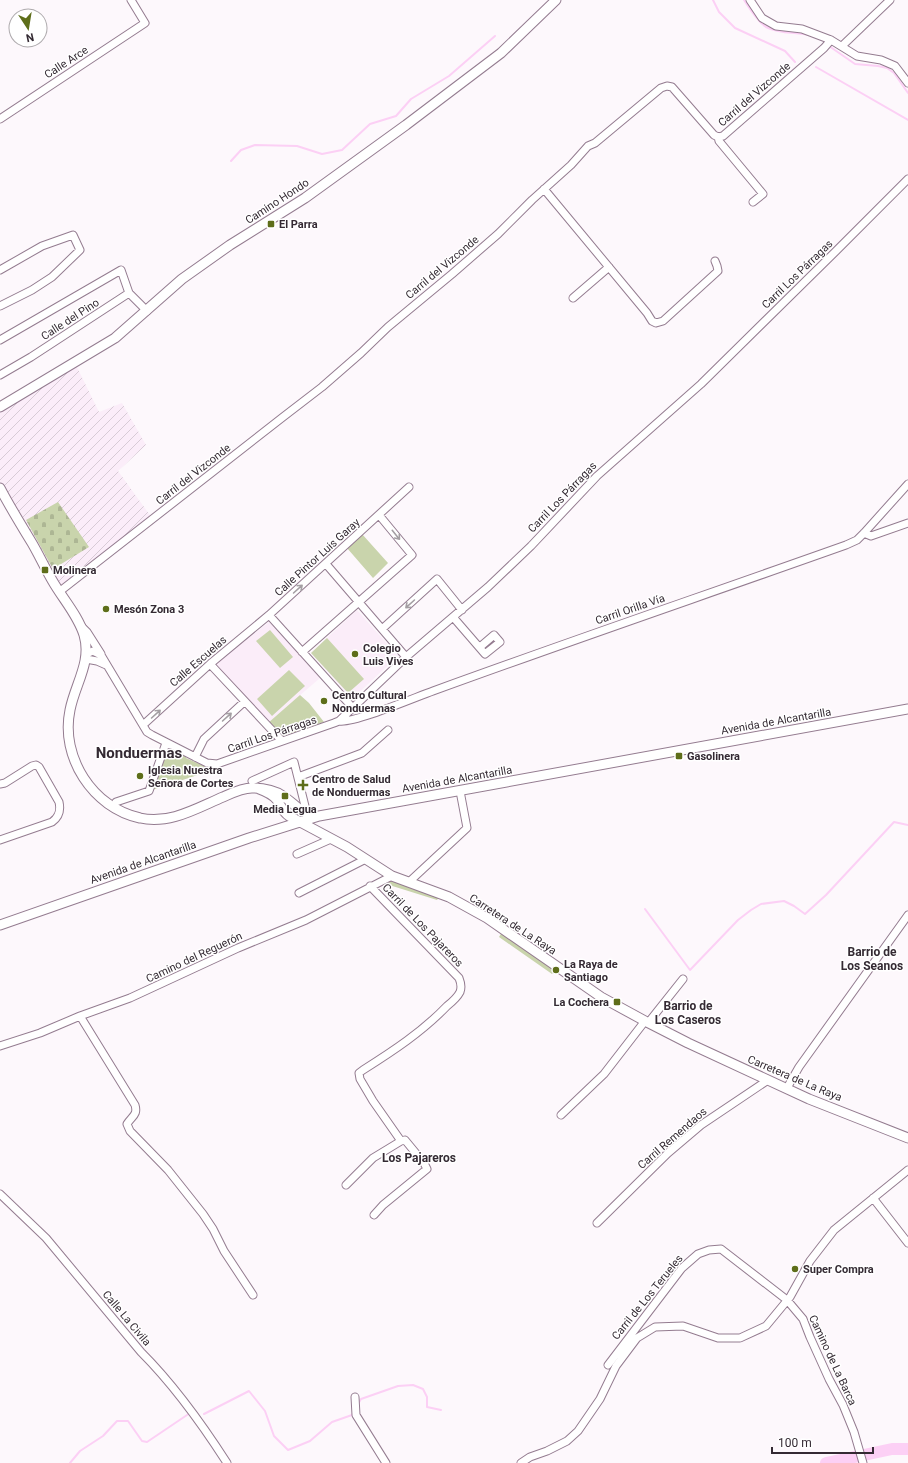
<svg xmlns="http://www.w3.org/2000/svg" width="908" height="1463" font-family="Roboto,sans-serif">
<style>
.built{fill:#fbedf9}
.industrial{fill:url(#industrial-furrows)}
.cemetery{fill:url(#cemetery-stones)}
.green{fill:#c9d4ac}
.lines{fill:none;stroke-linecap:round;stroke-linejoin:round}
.stream{stroke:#fcd0f5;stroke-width:2}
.river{stroke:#fcd0f5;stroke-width:12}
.minor-casing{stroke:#947c90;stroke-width:9}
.major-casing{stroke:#947c90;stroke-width:11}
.minor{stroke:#fff;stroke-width:7}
.major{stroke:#fff;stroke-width:9}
.oneway{stroke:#a49fa3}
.poi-dot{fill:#5e6e1a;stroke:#fff;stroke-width:1.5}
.labels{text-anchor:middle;stroke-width:3;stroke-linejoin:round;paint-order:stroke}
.street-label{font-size:11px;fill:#342a33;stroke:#fff}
.poi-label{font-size:11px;font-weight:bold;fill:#342a33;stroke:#fff;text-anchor:start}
.neighbourhood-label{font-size:12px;font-weight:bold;fill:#342a33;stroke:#fff}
.district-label{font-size:15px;font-weight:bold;fill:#342a33;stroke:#fff}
</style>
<defs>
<pattern id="industrial-furrows" width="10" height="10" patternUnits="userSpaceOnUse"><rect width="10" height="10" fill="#fbedf9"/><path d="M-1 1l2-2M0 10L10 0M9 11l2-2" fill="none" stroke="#d8cbd6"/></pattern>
<pattern id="cemetery-stones" width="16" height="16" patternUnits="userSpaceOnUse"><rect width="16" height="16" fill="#c9d4ac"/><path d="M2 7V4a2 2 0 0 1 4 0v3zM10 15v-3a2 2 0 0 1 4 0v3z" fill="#adb694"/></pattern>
</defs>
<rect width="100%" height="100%" fill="#fdf8fc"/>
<path class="built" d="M357,610L398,656L352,699L311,653Z
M269,622L320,678L268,723L214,665Z"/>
<path class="industrial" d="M74,361L99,412L122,403L146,445L118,471L152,518L58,590L0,488V407Z"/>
<path class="cemetery" d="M58,502L89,547L53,569L26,520Z"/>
<path class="green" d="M362,534L388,563L373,578L347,548Z
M270,630L293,657L280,668L256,641Z
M327,638L364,679L348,693L311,653Z
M289,670L305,686L272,716L257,699Z
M300,695L309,703L324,722L281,737L268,723Z
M166,743L186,753V758L213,770L149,791Z
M392,880L440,896L437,900L386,884Z
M502,932L556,970L552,974L499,937Z"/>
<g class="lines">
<path class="stream" d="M713,0L719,12L735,28L785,51L795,62
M744,0C750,9 757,21 766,27C779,34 796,32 810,35
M829,46L855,64L878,66L887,68L894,73L908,93
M816,67L908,120
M231,161L241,150L255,145L297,146L322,154L342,150L370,124L396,116L411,99L449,76L495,36
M645,909L690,970L738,920L751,910L761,904L784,901L794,906L805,914L826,895L894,822L908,825
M358,1404L361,1399L398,1386L413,1385L423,1389L427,1397V1407L441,1410
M204,1414L249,1391L265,1411L274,1436L288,1450L310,1441L332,1422L352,1415L353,1413
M70,1463L80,1451L103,1436L117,1421H128L142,1441L147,1442L190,1413"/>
<path class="river" d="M826,1463L892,1449H908"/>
<g class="minor-casing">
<path id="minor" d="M750,0L762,18L776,26L802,29L831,40L857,56L881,60L895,66L908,83
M842,46L890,0
M0,119L145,23L131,0
M718,137L719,141L763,194L753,202
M544,189L647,313L652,321L656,323L663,321L718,271L717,266L715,261
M0,270L42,246L73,235L80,250L52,277L32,290L0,306
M573,298L609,267
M0,340L121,270L129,293
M0,375L31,357L129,293L147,311
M864,533L871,536L908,523
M326,564L406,657
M59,592L283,417L322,387L361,353L388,327L452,274L498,234L532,200L571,165L588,146L595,143L661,88L667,86L672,87L714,135L718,137L723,136L824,48L831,40
M269,615L352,707
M453,617L485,654L500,642L494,635L480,647
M82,627L87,632L101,654
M382,629L437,579L462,610
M302,652L412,555L379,515
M86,654L93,651L101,655L147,732L152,735L207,763L217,764L334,723L339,721L406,657L488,587L531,546L597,476L701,384L836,251L908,179
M86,659L97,661L106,665
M210,664L282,741
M339,721C353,724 416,697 433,691C570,641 708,594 846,545L857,540L864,533L908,484
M143,725L210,664L269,615L409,487
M195,757L204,739L244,702
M298,777L362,753L388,730
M252,781L294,762L305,806L304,813
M0,784L5,783L32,766L36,765L39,767L59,802C61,811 59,817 52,822L0,840
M116,802L149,791L166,743
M297,854L331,839
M409,882L467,828L460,791
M370,886L459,978C461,983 462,987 460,992C457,998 452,1002 447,1006C422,1032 393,1051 363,1070L359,1073L360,1079L373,1101L401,1141L405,1140L424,1163L427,1169L383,1205L374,1215
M299,893L364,860
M80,1016L135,1105C138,1115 132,1116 127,1124L130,1131L168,1170L203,1214L213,1229L224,1251L253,1295
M648,1023L683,979
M0,1046L40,1033L80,1016L130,998L238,948L306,920L392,876
M787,1088L799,1067L908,915
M561,1115L604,1074L645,1021
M346,1185L373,1158L401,1141
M0,1194L46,1238L141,1352C174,1385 202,1424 227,1463
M873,1198L908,1243
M597,1223L668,1153L701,1125L768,1080
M608,1365L682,1268L698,1254L709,1250L721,1249L787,1300L803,1319L810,1337L829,1379L843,1405L854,1432L863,1463
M355,1397L356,1415L386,1463
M521,1463L530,1457L547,1451L567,1441L578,1431L600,1399L616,1366L637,1338L655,1327L683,1326L718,1338H740L766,1326L790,1297L810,1261L834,1230L908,1170"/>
</g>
<g class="major-casing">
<path id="major" d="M0,407L115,338L182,279L230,245L305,198L406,125L501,53L556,0
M0,488C10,507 21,525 32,543C39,555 45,568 52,580C62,598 78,615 84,635C92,662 75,684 70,710C60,757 93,808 140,818C169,825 197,808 223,797C232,793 242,788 252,788C263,788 274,790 283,796C295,804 301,814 316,816
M257,788C265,791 273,794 277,800C281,806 283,812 289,816L347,847L392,876L449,897L487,918L601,997L645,1021L688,1043L809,1099L908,1138
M0,925L249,838L319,816L908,709"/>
</g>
<use href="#minor" class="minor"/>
<use href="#major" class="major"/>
</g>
<defs><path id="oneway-shaft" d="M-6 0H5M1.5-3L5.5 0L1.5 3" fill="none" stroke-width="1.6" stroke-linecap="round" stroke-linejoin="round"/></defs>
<g class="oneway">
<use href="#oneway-shaft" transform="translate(396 535) rotate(51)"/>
<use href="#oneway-shaft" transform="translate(298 589) rotate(-42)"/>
<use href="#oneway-shaft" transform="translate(410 604) rotate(138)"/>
<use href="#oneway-shaft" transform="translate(156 714) rotate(-42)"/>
<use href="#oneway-shaft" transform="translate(227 717) rotate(-42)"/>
</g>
<g class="poi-dot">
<rect x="267" y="220" width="8" height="8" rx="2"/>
<rect x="41" y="566" width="8" height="8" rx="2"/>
<circle cx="106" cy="609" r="4"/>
<circle cx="355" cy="654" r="4"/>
<circle cx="324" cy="701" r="4"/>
<rect x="675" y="752" width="8" height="8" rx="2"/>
<circle cx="140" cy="776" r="4"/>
<path d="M301 779h4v4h4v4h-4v4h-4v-4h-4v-4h4z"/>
<rect x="281" y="792" width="8" height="8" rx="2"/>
<circle cx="556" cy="970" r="4"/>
<rect x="613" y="998" width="8" height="8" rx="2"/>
<circle cx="795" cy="1269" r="4"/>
</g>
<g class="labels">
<g class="street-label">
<text transform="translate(66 62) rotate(-33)" y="4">Calle Arce</text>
<text transform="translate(754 94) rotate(-41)" y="4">Carril del Vizconde</text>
<text transform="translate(277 201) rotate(-33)" y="4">Camino Hondo</text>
<text transform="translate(442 267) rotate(-40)" y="4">Carril del Vizconde</text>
<text transform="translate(797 274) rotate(-44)" y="4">Carril Los Párragas</text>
<text transform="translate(70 319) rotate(-33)" y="4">Calle del Pino</text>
<text transform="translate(193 474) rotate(-38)" y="4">Carril del Vizconde</text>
<text transform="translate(562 497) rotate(-46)" y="4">Carril Los Párragas</text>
<text transform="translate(317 557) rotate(-42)" y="4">Calle Pintor Luis Garay</text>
<text transform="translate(630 609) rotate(-19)" y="4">Carril Orilla Vía</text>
<text transform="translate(198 661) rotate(-41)" y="4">Calle Escuelas</text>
<text transform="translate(776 721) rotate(-10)" y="4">Avenida de Alcantarilla</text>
<text transform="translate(272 734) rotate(-19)" y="4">Carril Los Párragas</text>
<text transform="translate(457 779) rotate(-10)" y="4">Avenida de Alcantarilla</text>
<text transform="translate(143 862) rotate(-19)" y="4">Avenida de Alcantarilla</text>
<text transform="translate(513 924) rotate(33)" y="4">Carretera de La Raya</text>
<text transform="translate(423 925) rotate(46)" y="4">Carril de Los Pajareros</text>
<text transform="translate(194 957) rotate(-25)" y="4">Camino del Reguerón</text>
<text transform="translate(795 1078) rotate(23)" y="4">Carretera de La Raya</text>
<text transform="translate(672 1138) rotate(-41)" y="4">Carril Remendaos</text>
<text transform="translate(647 1297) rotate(-51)" y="4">Carril de Los Terueles</text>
<text transform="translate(127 1318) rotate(50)" y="4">Calle La Civila</text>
<text transform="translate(833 1360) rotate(65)" y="4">Camino de La Barca</text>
</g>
<g class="poi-label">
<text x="279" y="228">El Parra</text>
<text x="53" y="574">Molinera</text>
<text x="114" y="613">Mesón Zona 3</text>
<text x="363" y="652">Colegio<tspan x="363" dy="13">Luis Vives</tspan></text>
<text x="332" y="699">Centro Cultural<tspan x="332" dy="13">Nonduermas</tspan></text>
<text x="687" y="760">Gasolinera</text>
<text x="148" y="774">Iglesia Nuestra<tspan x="148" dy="13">Señora de Cortes</tspan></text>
<text x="312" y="783">Centro de Salud<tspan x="312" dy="13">de Nonduermas</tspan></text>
<text x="285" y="813" text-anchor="middle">Media Legua</text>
<text x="564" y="968">La Raya de<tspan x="564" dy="13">Santiago</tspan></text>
<text x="609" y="1006" text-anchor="end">La Cochera</text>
<text x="803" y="1273">Super Compra</text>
</g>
<g class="neighbourhood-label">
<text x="872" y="956">Barrio de<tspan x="872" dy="14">Los Seanos</tspan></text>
<text x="688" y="1010">Barrio de<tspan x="688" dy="14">Los Caseros</tspan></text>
<text x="419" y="1162">Los Pajareros</text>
</g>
<g class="district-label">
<text x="139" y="758">Nonduermas</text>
</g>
</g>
<g transform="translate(28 28) rotate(168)"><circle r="19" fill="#ffffff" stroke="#aeaaad"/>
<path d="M0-3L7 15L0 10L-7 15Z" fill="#5e6e1a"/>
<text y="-6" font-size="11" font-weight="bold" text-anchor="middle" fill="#342a33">N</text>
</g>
<path d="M772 1447v6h101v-6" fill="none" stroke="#342a33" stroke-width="2"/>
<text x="778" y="1447" font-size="12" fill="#342a33" stroke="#ffffff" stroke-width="3" paint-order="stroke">100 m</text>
</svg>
